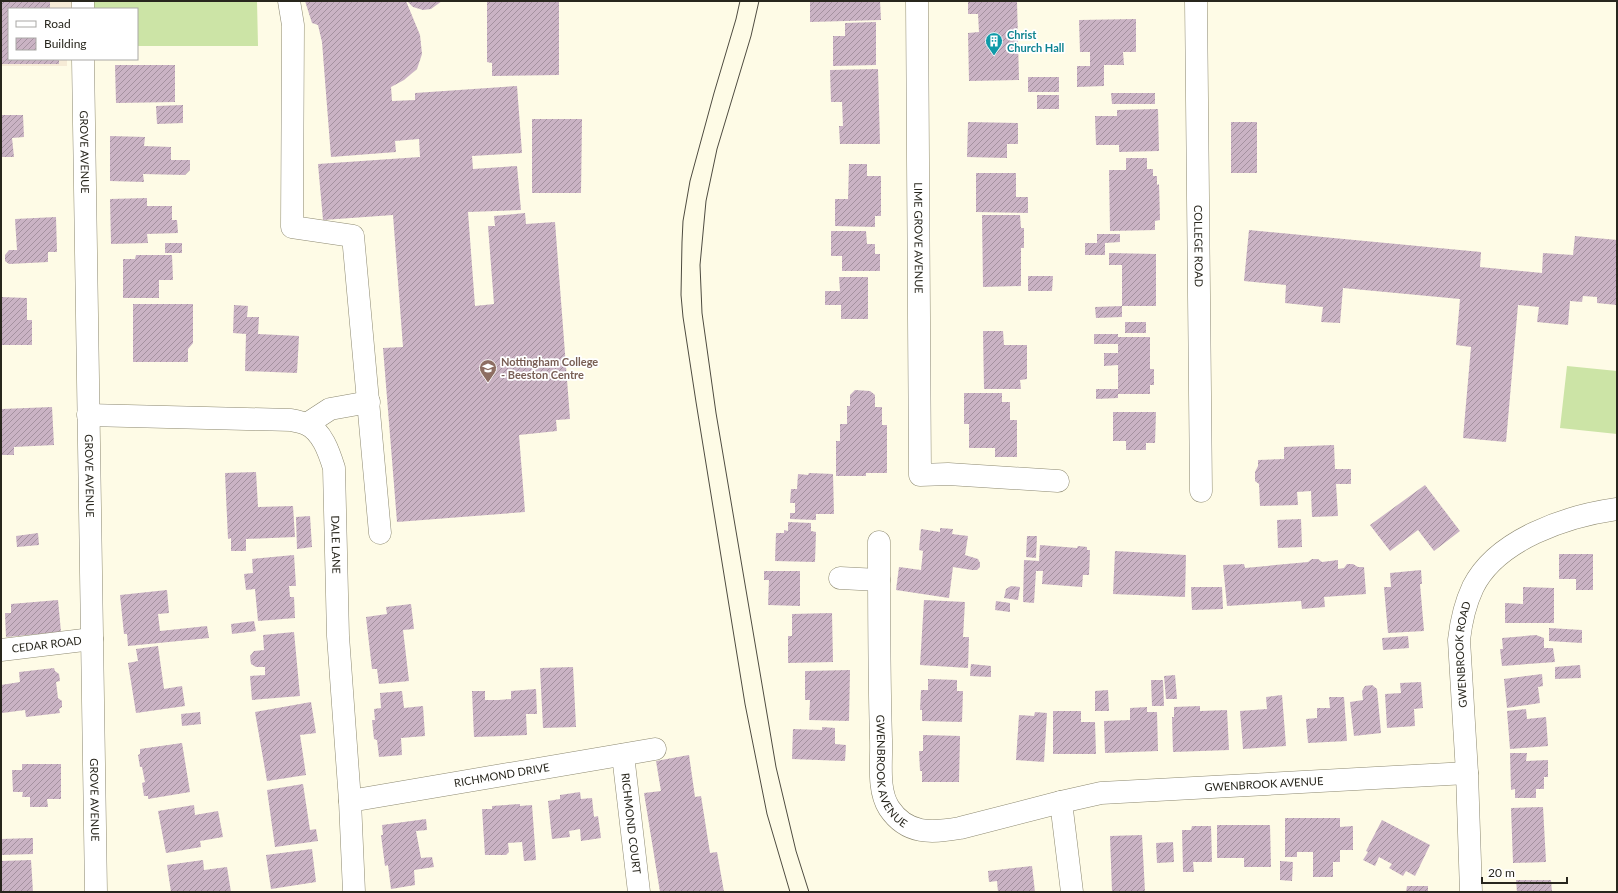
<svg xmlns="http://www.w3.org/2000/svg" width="1618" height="893" font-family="Lato,sans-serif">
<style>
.commercial{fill:#f6ebd6}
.grass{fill:#cce4a6}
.building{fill:url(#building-hatch)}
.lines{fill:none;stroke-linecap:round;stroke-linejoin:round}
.minor-casing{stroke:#8d8971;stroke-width:23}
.minor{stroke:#fff;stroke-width:22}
.tram{stroke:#4e4b40;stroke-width:1}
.labels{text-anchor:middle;stroke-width:3.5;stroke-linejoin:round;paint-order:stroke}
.culture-label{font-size:11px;font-weight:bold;fill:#0d838f;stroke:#fff;text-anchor:start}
.street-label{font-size:11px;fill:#28261d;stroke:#fff}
.education-label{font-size:11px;font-weight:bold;fill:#785e54;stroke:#fff;text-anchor:start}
</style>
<defs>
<pattern id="building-hatch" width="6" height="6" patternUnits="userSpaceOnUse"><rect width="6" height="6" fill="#cab3c4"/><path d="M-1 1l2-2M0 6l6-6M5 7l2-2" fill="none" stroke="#a4919f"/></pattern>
</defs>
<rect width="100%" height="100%" fill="#fefbe6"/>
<path class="commercial" d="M1,1H94V9H9V59H67V66H1Z"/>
<path class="grass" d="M94,1H257L258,46H137V9H94Z
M1567,366L1617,371V434L1560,428Z"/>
<path class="building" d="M1,1H50V9H9V59H59V64H1Z
M305,1H406L420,35L422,54L417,69L404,80L391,87L392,101L415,100V93L517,86L522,153L472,156L473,169L517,166L521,210L468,212L475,306L494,304L488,226H495L494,216L525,213L526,224L555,222L570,419L556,420L557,431L519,435L525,512L397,522L383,348L403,347L393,215L323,220L318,164L420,157L419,139L395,141L396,152L331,157L322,42L318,25L312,23Z
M407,1H442L431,9L423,10L413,7Z
M487,1H559V75L492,76V63L487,62Z
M810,1H880L881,20L810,22Z
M968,1H1017L1019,80L969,81L968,33L979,32L978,14H968Z
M1136,19V52H1123L1124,65H1104V86L1077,87V66H1090V52H1080L1079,20Z
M876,22V65L833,66V36H845V23Z
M115,65H175V102L116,103Z
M878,69L880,144H840L839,126H843L842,102H831L830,70Z
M1028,77H1059V92H1028Z
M1111,93H1155V104H1112Z
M1037,95H1059V109H1037Z
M183,105V123L157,124L156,106Z
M1158,109L1159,151L1119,152V145H1096L1095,116H1117V110Z
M1,115H23L24,137L12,138L14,157H1Z
M532,119H582L581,193H532Z
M968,122L1018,123V144H1007V158L967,157Z
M1231,122H1257V173H1231Z
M110,136L145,137L144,146L171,147V160H190V170L185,175L143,174L144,182L110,181Z
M1126,158H1147V169H1153V176H1157V185L1159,184L1160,220L1155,221V230L1110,231L1109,170H1126Z
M849,164H867V176H881V216H875V227L835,226V199H848Z
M976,173H1016V197H1028V213L976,212Z
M147,198V206H172V220H177L178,233L147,234L148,243L111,244L110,199Z
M982,215H1020L1021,228H1024V248H1021V286L983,287Z
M56,217L57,252H48V262L9,264L5,261V255L9,250H17L15,219Z
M1249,230L1481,252L1480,267L1542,273L1543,253L1573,255L1575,236L1617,240V305L1597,303V297L1583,296L1582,302L1570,301L1568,325L1537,322L1539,307L1518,305L1506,442L1463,438L1471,347L1456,345L1460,299L1343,288L1340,323L1321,322L1323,307L1285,303L1286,285L1244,281Z
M831,231H866L867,244H875V254H880V271H842V256H831Z
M1097,234H1120V242L1105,243V255H1085V243H1097Z
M165,243H182V253H165Z
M1109,253L1156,254V306H1122V317L1096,318L1095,307L1122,306V265H1109Z
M136,255H172L173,280H159V298H123V259H135Z
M1028,276H1053L1052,291H1028Z
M839,277H868V319H841V305H825V291H840Z
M1,297L27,298V320H32V345H1Z
M133,304H193V343L188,349V362H133Z
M234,305L248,306L247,317H259L258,334L299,336L297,373L245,371L246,334L233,333Z
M1125,322H1146V333H1125Z
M983,331H1003L1004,345H1027V379L1020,380L1021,389H984Z
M1094,334H1118V337H1150V369H1154V385H1150V394H1118V398L1096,399V389H1118V365L1104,366V353H1118V344H1094Z
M855,390L870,391L875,395V407H882V425H887V473H866V476H836V441H840V424H847V406H850V395Z
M964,393H1002V402H1010V420H1017V457H995V448H969V424H964Z
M52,407L54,445L14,447V455H1L2,409Z
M1113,412H1156L1155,443H1146V450H1126V441H1113Z
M1334,445L1335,469H1351V484H1336L1338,516L1312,517L1311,491L1297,492L1298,505L1260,506L1259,484L1255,481V472L1258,466V460L1284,459V447Z
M256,472L258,507L293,506L295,537L246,539V551H231V538L228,539L225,473Z
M809,473L833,474L834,514H816V520L790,519V513H795V503H790L791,489H797L798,474L808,475Z
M1425,485L1460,531L1434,551L1418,530L1390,551L1370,525Z
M310,516L312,547L297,549L296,517Z
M1301,519L1302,547L1278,548L1277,520Z
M788,522L811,523V531L816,532L815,562L775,561L776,533H784V530L788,531Z
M940,528L953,529L952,534L968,536L965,555L978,559L980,563V567L977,570H972L953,567L949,598L896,590L899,567L921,570L923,551L919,550L921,529L940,532Z
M38,533L39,545L17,547L16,536Z
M1027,536H1037L1036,558L1026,557Z
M1040,545L1077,548L1078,546L1087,547V550H1090L1089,575H1083L1082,587L1042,584L1043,571H1036L1034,603L1023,602L1024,560L1039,561Z
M1115,551L1186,555L1185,597L1113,594Z
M1559,554H1593V590H1576V579H1559Z
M294,555L296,586H289L290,597H294L295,618L258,621L255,589L246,590L244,574L253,573L252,559Z
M1312,559H1318L1322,562L1338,560V569L1344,568L1347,564H1353L1358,567H1364L1366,594L1324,597L1325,607L1302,609L1301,601L1227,606L1223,565L1244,564L1245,568L1308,562Z
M1421,570L1422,584H1420L1424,631L1388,633L1384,587H1391L1390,573Z
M764,571H800V606L768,605L769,580H764Z
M1011,586L1020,587L1018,600L1004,598L1006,589Z
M1191,587H1222L1223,609L1192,610Z
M1523,587L1554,588V623H1505V603L1523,604Z
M167,590L169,613L158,614L160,631L207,626L209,638L128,646L127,634H124L120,595Z
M58,600L61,632L6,637L5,613H11V604Z
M924,600L965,602L963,637H969L968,668L920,665Z
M996,601L1010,603V612L995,610Z
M411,604L414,629L403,630L409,681L379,684L377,669H372L366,617L387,614L386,607Z
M832,613L833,662L788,663V636H792V614Z
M254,621L256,631L232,634L231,624Z
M1549,628L1582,630V643L1549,641Z
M294,632L300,696L252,700L250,676L265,675V667H256L251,664L250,656L254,651L264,650L263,635Z
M1536,635L1544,638V648H1553L1555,662L1502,666L1500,649H1503L1502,638Z
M1408,636L1409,648L1383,650L1382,638Z
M158,646L164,689L182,686L185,706L136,713L128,663L138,661L136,649Z
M971,664L991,666V677L970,676Z
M1580,665L1581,678L1555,679V667Z
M573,667L576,727L543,728L540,668Z
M54,668L55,671L59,674L60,681L56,682L58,698L62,701V707L59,709L60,713L26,717L25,710L2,713L1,685L20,682L19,672Z
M850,670L849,721L809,720L810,700H805V671Z
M1542,674L1543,686L1538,687L1540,703L1507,708L1504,679Z
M1175,675L1177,699H1166L1164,676Z
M928,679L957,680V691H963L962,722L922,721V710H920L921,690H928Z
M1151,680H1163L1164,706H1152Z
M1421,682L1423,708L1414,709L1415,726L1387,728L1385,694L1401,693L1400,683Z
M1372,685L1377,689L1381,733L1354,736L1350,702L1363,700L1362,691L1365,686Z
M536,689L537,714H526L527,735L474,737L472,691H485V700H499L511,699V691Z
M1108,690L1109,711H1095V691Z
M402,691L404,708L423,706L425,736L401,738L402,755L379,757L377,740L374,739L372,720H375L374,709L381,708L380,693Z
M1282,695L1286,746L1243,749L1240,711L1267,709L1266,697Z
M1329,697H1344L1347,741L1308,743L1306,719L1317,718V708H1330Z
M311,702L316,733L300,735L306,775L267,781L255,712Z
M1200,706V711L1227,710L1229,750L1173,752L1172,717H1174V707Z
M1147,707V712H1157L1158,751L1105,753L1104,721L1130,720V708Z
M1526,709L1527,719L1546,717L1548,746L1510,749L1507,711Z
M1053,711H1081V722H1095L1096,754H1053Z
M200,712L201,724L182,726L181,714Z
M1035,712L1047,713L1044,762L1016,760L1019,715L1034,716Z
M822,727L835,728V744L846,745L845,761L792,759L793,729L822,730Z
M923,735L960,736L959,782H922V771H920L919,751H923Z
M182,743L190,792L148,799V796H144L142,783L145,782L142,767H140L138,755L140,754V749Z
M1510,753H1527L1526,761L1548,760V777H1544V789H1536V798H1515V789L1511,790Z
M689,755L695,797L701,796L710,853L717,852L724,892H660L644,793L661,791L656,761Z
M22,764H61V799H47L48,807H30V797H22L23,792H13L12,770H22Z
M303,784L310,830L316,829L318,841L275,847L267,790Z
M580,792L581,799L592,798L594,817L598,816L601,838L581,841L580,829L569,831L570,837L552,839L548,801L560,799V795Z
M520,804V806L532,805L536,860L524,861L522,842L508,843L509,852L506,855H485L482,809H492V806Z
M194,805L195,815L218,811L223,837L200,841L201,847L166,853L158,811Z
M1543,807L1546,862L1513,863L1511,808Z
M1285,818H1340V827L1353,826V850H1340V862H1333V877H1313V852H1297V857H1285Z
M426,819L427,830L416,831L421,858L432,857L434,867L414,870L415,885L391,889L388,865L385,866L381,835H383L382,825Z
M1382,820L1430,845L1415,876L1406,871L1403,876L1389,868L1392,864L1379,857L1375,866L1363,860L1368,852L1366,851Z
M1217,825H1270L1271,867H1244V858H1217Z
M1192,826H1211L1212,862H1193L1194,872H1183L1182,830H1191Z
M1142,835L1145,892H1112L1110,836Z
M33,838V854L1,855V839Z
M1173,842L1174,862L1157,863L1156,843Z
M312,849L316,882L271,889L266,855Z
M31,860L33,892H1V861Z
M203,860L204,870L227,867L231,892H171L167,865Z
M1280,861L1293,862L1292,881L1280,880Z
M1032,866L1035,892H998L997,881L989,882L988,871Z
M1516,880H1551L1552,892H1517Z
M1407,886H1428V892H1406Z"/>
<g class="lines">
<g class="minor-casing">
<g id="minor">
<path d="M83,1V9"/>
<path d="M289,1L293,25L292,227L353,236L380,533"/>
<path id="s1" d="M917,1L920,475L948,474L1058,481"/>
<path id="s2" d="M1196,1L1201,491"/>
<path id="s3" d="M83,59L96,892"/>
<path id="s4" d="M88,415L291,420C296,421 301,422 306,424C322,431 329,452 334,468L338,636L350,801L354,892"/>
<path d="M307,424L330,409L369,402"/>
<path id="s5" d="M879,542C879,608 879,674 881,739C882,761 877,789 889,808C907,835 932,833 960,828L1061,802L1101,793L1467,773"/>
<path d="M840,578L879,580"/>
<path id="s6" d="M1,650L92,639"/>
<path id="s7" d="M623,755L639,892"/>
<path id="s8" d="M350,801L655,749"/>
<path d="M1061,802L1072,892"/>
<path id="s9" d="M1471,892L1467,773L1459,640C1461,622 1465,604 1473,587C1497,539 1567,516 1617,509"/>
</g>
</g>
<use href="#minor" class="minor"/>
<path class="tram" d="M740,1L736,19L714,93L690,181L683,221L682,242L681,295L683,317L696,402L745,704L767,814L790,892
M759,1L751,36L717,149L706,201L700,265L702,313L716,413L776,767L796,851L809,892"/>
</g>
<defs>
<g id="building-pin" transform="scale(0.9)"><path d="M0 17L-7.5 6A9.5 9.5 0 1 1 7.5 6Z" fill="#0f9aa8" stroke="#fff"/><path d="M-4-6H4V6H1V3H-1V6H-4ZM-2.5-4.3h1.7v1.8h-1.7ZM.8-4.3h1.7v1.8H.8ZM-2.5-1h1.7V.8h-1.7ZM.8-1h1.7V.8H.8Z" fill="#fff"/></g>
<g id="university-pin" transform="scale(0.9)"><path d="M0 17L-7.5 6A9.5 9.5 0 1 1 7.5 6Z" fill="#8d6e63" stroke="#fff"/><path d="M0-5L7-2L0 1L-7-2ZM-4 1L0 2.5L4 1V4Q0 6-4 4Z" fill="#fff"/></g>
</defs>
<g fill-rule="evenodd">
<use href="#building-pin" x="994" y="41"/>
<use href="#university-pin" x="488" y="368"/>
</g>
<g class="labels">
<g class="culture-label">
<text x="1007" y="39">Christ<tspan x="1007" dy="13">Church Hall</tspan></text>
</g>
<g class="street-label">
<text dy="4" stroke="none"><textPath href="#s3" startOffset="93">GROVE AVENUE</textPath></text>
<text dy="4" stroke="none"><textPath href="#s1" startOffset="237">LIME GROVE AVENUE</textPath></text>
<text dy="4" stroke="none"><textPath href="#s2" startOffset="245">COLLEGE ROAD</textPath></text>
<text dy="4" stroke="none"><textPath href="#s3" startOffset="417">GROVE AVENUE</textPath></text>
<text dy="4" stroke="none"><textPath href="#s4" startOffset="349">DALE LANE</textPath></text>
<text dy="4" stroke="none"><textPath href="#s6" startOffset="46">CEDAR ROAD</textPath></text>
<text dy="4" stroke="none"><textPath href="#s9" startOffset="238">GWENBROOK ROAD</textPath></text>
<text dy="4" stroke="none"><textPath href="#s5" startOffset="232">GWENBROOK AVENUE</textPath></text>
<text dy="4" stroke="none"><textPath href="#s8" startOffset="154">RICHMOND DRIVE</textPath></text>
<text dy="4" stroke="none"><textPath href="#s5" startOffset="655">GWENBROOK AVENUE</textPath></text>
<text dy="4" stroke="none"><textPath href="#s3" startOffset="741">GROVE AVENUE</textPath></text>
<text dy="4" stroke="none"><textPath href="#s7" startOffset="69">RICHMOND COURT</textPath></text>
</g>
<g class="education-label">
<text x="501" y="366">Nottingham College<tspan x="501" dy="13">- Beeston Centre</tspan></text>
</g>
</g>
<rect width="1618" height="893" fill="none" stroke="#28261d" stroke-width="4"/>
<rect x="8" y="8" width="130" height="52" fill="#ffffff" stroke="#a9a8a5"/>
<rect x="16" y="21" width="20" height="6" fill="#ffffff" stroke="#a9a8a5"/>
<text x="44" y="28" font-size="12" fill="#28261d">Road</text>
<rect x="16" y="38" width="20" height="12" fill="url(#building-hatch)" stroke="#a9a8a5"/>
<text x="44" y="48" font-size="12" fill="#28261d">Building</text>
<path d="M1482 877v6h85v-6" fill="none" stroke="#28261d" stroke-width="2"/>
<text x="1488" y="877" font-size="12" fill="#28261d" stroke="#ffffff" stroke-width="3" paint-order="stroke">20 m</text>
</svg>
